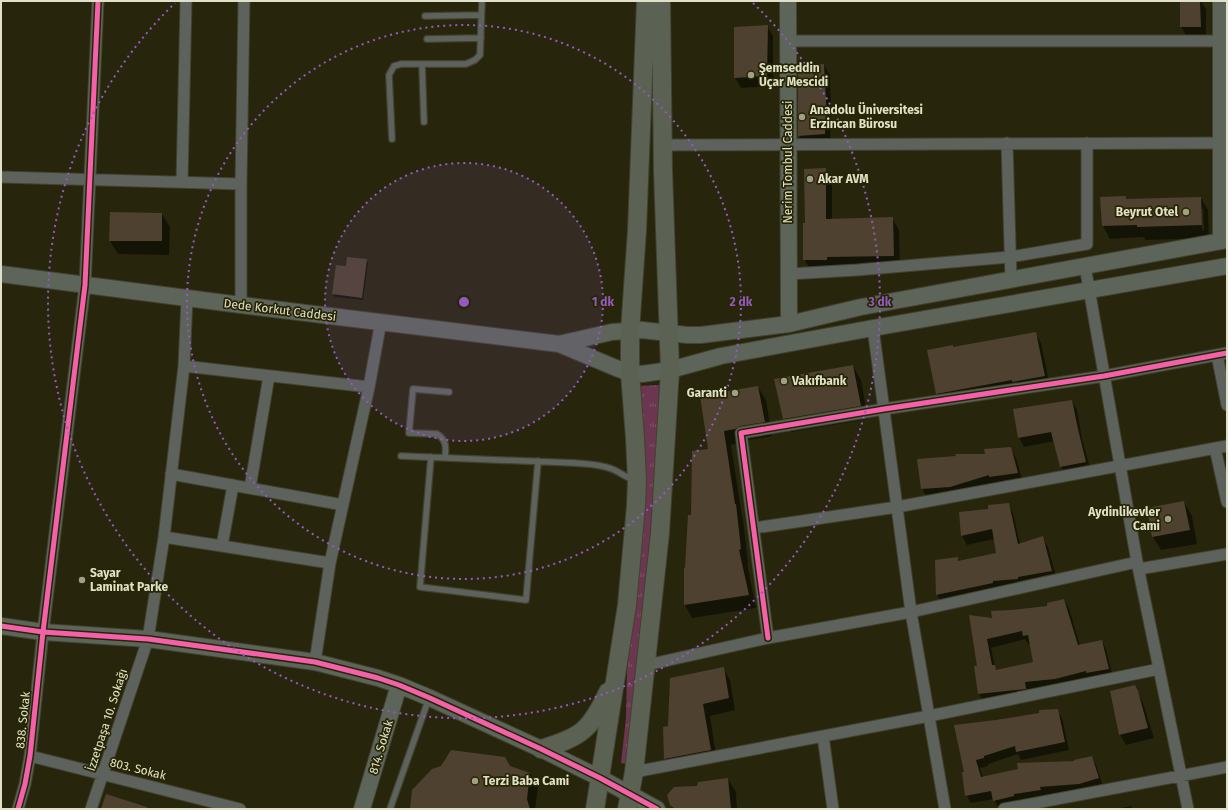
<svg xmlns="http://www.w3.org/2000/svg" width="1228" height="810" font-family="'Fira Sans',sans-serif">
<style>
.grass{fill:url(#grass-tufts)}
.shadow{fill:#0007;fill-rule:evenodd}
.building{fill:#4e412f;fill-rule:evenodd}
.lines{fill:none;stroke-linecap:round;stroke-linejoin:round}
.lane-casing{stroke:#42422e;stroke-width:8}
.street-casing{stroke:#42422e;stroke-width:13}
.secondary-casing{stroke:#42422e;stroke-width:18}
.primary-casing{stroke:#42422e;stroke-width:20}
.lane{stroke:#5d625c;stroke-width:5.5}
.street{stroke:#5d625c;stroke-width:11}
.secondary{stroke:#5d645a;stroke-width:16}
.primary{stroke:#5b6254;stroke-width:18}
.cycleway-casing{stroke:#272604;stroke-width:8}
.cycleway{stroke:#f560ab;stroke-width:5}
.ring{fill:none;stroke:#9459c2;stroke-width:2;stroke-dasharray:2 4}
.poi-dot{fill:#a0a087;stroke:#272604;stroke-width:1.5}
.labels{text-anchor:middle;stroke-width:3.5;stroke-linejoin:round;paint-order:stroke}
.poi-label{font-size:12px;font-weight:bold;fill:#e1e1c9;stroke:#272604;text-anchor:start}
.street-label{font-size:12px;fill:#e1e1c9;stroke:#272604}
.centre{fill:#9459c2;stroke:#272604;stroke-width:2}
.ring-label{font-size:12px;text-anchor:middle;font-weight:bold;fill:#9459c2;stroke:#272604;stroke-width:3.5;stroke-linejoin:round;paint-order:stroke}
</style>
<defs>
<pattern id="grass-tufts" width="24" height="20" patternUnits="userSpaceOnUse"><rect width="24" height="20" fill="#6a3650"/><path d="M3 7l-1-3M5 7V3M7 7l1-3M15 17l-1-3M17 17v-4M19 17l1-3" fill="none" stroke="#7f5368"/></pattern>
</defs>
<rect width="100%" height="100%" fill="#27260d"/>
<path class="grass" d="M659,385C655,512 640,638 626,764L621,763L626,718L627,670L638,577L637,386Z"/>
<path class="shadow" d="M1181,1H1201L1206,9V37H1187L1181,27Z
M767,26L773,36V86L741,88L735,78Z
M824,65L830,75L831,111L830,144L805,145L799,135Z
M825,169L832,181V220L892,218L899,230L900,267L811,271L804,259L806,224Z
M1125,197L1127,200L1201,198L1208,210L1209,238L1145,240L1144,237L1110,239L1103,226L1101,198ZM1201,209H1203L1204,230H1202Z
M162,214L170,227L169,255L118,254L110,241Z
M366,260L368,263L363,300L335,297L333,294L347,267Z
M1035,333L1041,343L1050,386L943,404L937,394L954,348Z
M853,366L861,380L868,419L791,432L784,419Z
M758,387L766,400L772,436L748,440L743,442L731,445L742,516L743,519L748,563H747L756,608L692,618L685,605L686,568L692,516L709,449Z
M1072,401L1077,410L1082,439L1091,471L1067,476L1061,467L1055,441L1024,447L1019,438Z
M1010,448L1016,458L1023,483L928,499L922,489Z
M1184,502L1192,516L1197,544L1161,550L1153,537Z
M1008,504L1013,513L1020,544L1042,537L1048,547L1057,580L943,604L937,595L957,558L959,562L997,554L994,539L967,545L962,536L960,513L990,510Z
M1064,600L1069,608L1080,646L1102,641L1106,649L1113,677L1060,687L1029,690L1030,697L984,702L979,694L978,667L970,616L994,620L1049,607ZM1025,639L1028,644H1031L1034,663L997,671L995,667L991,648Z
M723,668L730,680L735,710L710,716L717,762L672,771L665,759L664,728L669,727Z
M1134,686L1143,703L1154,738L1126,745L1120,735L1111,691Z
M1057,710L1062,718L1069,750L1021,760L1018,754L988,764V766L980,768L983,778L1076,762L1092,757L1096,765L1103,786L1084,792L1044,795L1045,798L999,809L994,799L971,803L966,795L965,773L996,721Z
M510,767L530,773L538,787L535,809H411Z
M728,779L736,792L737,809H677L675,808L674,809L671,804L697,787Z
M1131,806L1133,809H1117Z"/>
<path class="building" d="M1180,1H1200L1201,27H1180Z
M768,25L767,76L734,78V27Z
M824,64L826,100L825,134L798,136V65Z
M826,168V219L893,217L894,256L827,257V260H803V223H805L804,169Z
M1126,196V199L1201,197L1202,225L1137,227V225L1102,226L1100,197Z
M110,212L162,213V241H109Z
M347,257L367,259L362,298L332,294L336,265L346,266Z
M1036,332L1045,376L1012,382V380L936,394L927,350L953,345V347Z
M853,365L861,406L783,419L774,379Z
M758,386L765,422L740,426L735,429L724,431L735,504H736L741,549L739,550L749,595L684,605V568H685L688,515H691L692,451L708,449L700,396Z
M1072,400L1078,429L1086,462L1060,467L1051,432L1018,438L1013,409Z
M1011,447L1018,473L989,477V475L950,487L921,489L917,459L956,456L955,454H985L984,449Z
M1184,501L1190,530L1152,537L1147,508Z
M1009,503L1018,544L1043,536L1052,571L1018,577V579L993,581V583L936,595L935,560L958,557V561L996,553L992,529L961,536L959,512L988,509V505Z
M1064,599L1078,645L1102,640L1109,669L1086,673V671L1055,679L1025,682L1026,689L978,694L974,666H977L969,615L992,618L991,611L1011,610L1047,606V603ZM1022,631L1023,636L1028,635L1033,662L996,670L995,665H992L987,639Z
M724,667L729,698L703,704L711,750L664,759L663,727L668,726L670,678Z
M1135,685L1138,691L1148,728L1119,735L1110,691Z
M1058,709L1065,742L1016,752L1015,746L984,756V758L976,760L981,777L1018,769L1017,763L1074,761V760L1092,756L1099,778L1079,784L1040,787L1041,790L1014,794V796L993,801L991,791L965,796L962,772H964L954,725L996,720L1039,713V710Z
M451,750L505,757L510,766L530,773L527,799L530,809H410L412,790L432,769L441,766Z
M728,778L731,809H675L670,805L667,795L674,787L697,786L698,782Z
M106,794L147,807V809H101Z"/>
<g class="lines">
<g class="lane-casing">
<path id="lane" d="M425,16L481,15
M427,39L481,38
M422,64L424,122
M392,139L389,75L394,66L401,64H466L475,60L480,55L482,1
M401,456L575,463C587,464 600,464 612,469C620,472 626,478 635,480
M431,457L420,587L526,600L538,461
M445,458C446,448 447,440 437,434L409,433L413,389L449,392
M390,809L429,698"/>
</g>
<g class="street-casing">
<path id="street" d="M788,41H1221
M1007,143L1011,280
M663,145L1221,143
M1,177L241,184
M182,182L186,1
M1085,266L1137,562L1188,809
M789,274L857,270L1010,257L1087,244V143
M241,305V184L244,1
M873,328L911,612L945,809
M1217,355L1227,405
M184,366L369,387
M1215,448L1227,502
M171,474L343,505
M250,488L269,376
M754,528L897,507L1227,446
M164,537L330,563
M222,546L233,485
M1139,569L1227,554
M768,638L741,433L884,409L1104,376L1227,353
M315,662L330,563L369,387L381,321
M647,665L768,638L911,612L1137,562
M823,736L833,809
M30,756L240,809
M634,772L929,716L1159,669
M18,809L25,784L30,756L43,632L85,285L98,1
M91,809L148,639L164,537L184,366L187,299
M1004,809L1227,767"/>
</g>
<g class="secondary-casing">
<path id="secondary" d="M788,1L789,324
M1221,241V1
M1,274L241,305L559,344L616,368L630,373L642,374L670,370L721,356L873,328L1227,266
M559,344L612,332L642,330L687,335H701L789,324L861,307L1227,240
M1,626L43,632L148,639L315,662L378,678L399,685L430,698L541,749L600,778L657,809
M362,809L399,685"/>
</g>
<g class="primary-casing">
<path id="primary" d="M541,749C581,737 590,731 608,692
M595,809L627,605L636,506L637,480L635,438L630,373V331L637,230L646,1
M627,809L634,772L660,533L670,370L663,171L661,1"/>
</g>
<use href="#lane" class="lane"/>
<use href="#street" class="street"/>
<use href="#secondary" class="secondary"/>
<use href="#primary" class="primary"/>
<g class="cycleway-casing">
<path id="cycleway" d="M1,626L43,632L148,639L315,662L378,678L399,685L430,698L541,749L600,778L657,809
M768,638L741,433L884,409L1104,376L1227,353
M18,809L25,784L30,756L43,632L85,285L98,1"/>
</g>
<use href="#cycleway" class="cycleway"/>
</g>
<circle cx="464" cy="302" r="139" fill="#9459c2" fill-opacity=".12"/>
<g class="ring">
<circle cx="464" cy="302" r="139"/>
<circle cx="464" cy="302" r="277"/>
<path d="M753 3A416 416 0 1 1 175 3"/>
</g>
<g class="poi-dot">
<circle cx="751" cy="75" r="4"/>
<circle cx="802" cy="117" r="4"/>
<circle cx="810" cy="179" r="4"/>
<circle cx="1186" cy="212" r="4"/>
<circle cx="784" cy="381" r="4"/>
<circle cx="735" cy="393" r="4"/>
<circle cx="1168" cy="519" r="4"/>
<circle cx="82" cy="580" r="4"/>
<circle cx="475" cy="781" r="4"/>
</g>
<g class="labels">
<g class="poi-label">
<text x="759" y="72">Şemseddin<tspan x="759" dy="14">Uçar Mescidi</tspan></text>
<text x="810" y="114">Anadolu Üniversitesi<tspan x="810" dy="14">Erzincan Bürosu</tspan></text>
<text x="818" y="183">Akar AVM</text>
<text x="1178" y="216" text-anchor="end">Beyrut Otel</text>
<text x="792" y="385">Vakıfbank</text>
<text x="727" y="397" text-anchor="end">Garanti</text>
<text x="1160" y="516" text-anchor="end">Aydinlikevler<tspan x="1160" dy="14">Cami</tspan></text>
<text x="90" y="577">Sayar<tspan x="90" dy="14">Laminat Parke</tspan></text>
<text x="483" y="785">Terzi Baba Cami</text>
</g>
<g class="street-label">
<text transform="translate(788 162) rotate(-90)" y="4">Nerim Tombul Caddesi</text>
<text transform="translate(280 310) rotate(7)" y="4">Dede Korkut Caddesi</text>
<text transform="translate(23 720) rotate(-84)" y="4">838. Sokak</text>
<text transform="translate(107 720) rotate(-72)" y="4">İzzetpaşa 10. Sokağı</text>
<text transform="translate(381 747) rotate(-73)" y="4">814. Sokak</text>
<text transform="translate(138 769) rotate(14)" y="4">803. Sokak</text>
</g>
</g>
<circle cx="464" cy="302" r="6" class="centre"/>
<g class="ring-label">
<text x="603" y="306">1 dk</text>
<text x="741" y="306">2 dk</text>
<text x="880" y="306">3 dk</text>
</g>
<rect width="1228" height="810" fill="none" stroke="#e1e1c9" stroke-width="4"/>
</svg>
